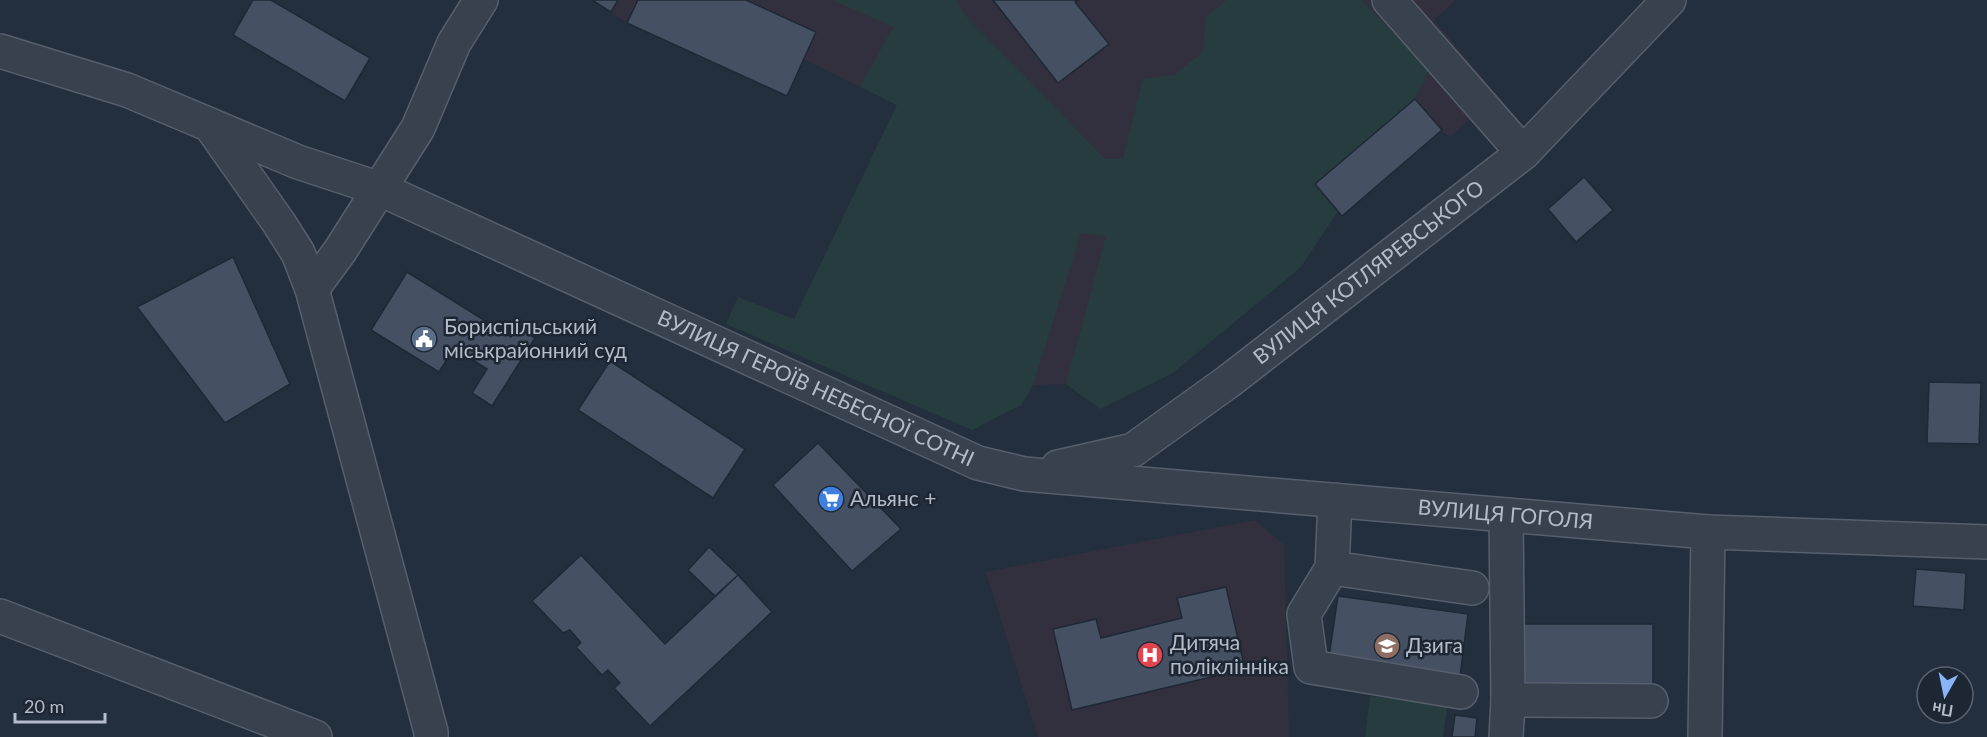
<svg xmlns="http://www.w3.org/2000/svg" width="1987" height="737" font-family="Lato,sans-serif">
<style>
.medical{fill:#32303f}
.green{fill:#263c3f}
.building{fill:#455162;stroke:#1f2835;stroke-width:1.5}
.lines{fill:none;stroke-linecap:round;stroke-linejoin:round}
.minor-casing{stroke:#565f6c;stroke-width:36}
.minor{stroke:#38414e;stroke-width:33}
.labels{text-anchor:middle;stroke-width:5;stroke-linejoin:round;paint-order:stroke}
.street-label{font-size:21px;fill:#b4bcc9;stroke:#1d2633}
.poi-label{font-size:21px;fill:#b4bcc9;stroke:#1d2633;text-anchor:start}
</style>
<rect width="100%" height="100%" fill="#242f3e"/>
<path class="medical" d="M592,0H638L627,23Z
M746,0H1455L1434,20L1496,94L1450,137L1442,131L1342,216L1314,184L1066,384L939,388L794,319L897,105L804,59L816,32Z
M1255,520L1284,545L1289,737H1038L986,572Z"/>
<path class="green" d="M832,0H956L965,15L1105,159H1123L1143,79L1174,75L1202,53L1206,17L1226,0H1361L1430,68L1415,99L1315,184L1338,211L1301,267L1173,373L1100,409L1066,384L1106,236L1081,233L1033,385L1021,405L972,430L726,324L738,297L794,319L897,105L860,87L893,27Z
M1370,696L1447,706L1443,737H1365Z"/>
<path class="building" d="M253,0H271L370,58L345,101L233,35Z
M592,0H618L611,12Z
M638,0H746L816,32L787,96L627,23Z
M993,0H1078L1075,2L1109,44L1058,83Z
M1415,99L1442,130L1342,216L1315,184Z
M1584,177L1613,210L1576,242L1548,209Z
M233,257L290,384L225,423L137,307Z
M407,272L511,337L517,327L535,338L492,406L472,393L487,369L454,348L439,372L371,330Z
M610,361L745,449L713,498L578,410Z
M1929,382L1981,383L1979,444L1927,443Z
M818,443L901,529L852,571L773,485Z
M709,547L738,575L715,596L688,570Z
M581,555L665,644L738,575L772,612L650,726L614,688L620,683L608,670L602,675L576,647L581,643L570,630L563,633L532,601Z
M1916,569L1966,573L1964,610L1913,606Z
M1226,587L1245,669L1072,710L1053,629L1096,619L1101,638L1182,618L1177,598Z
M1338,596L1468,614L1460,676L1329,657Z
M1523,624H1653V688H1523Z
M1455,715L1477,718L1475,737H1452Z"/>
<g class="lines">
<g class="minor-casing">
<g id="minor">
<path d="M1389,0L1523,153"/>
<path id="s1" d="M0,51L127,90L298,162L380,189L978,463L1024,474L1708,532L1987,542"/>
<path d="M210,125L279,223L298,253L312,289L431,732V737"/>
<path d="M312,289L340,251L418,128L454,43L481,0"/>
<path id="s2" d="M1058,467L1133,450L1229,381L1523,153L1669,0"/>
<path d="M1335,500L1332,568L1304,614L1311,667L1461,692"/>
<path d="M1506,515L1508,700L1506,737"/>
<path d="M1332,568L1472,588"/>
<path d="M0,616L315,737"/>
<path d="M1508,700L1651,701"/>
<path d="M1705,737L1708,532"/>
</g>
</g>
<use href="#minor" class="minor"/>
</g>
<defs>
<g id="civic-disc" transform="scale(1.35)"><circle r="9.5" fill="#5c6f8a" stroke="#1d2633"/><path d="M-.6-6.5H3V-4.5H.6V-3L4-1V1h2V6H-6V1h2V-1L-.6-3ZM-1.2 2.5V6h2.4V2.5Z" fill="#fff"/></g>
<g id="supermarket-disc" transform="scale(1.35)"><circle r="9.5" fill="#3f7fe0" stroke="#1d2633"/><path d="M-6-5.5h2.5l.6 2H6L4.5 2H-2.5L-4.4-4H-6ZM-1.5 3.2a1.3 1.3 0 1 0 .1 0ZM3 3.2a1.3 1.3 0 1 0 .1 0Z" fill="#fff"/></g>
<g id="school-disc" transform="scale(1.35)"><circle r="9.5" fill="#8d6e63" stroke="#1d2633"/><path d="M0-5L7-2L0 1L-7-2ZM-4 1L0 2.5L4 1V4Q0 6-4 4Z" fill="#fff"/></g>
<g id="hospital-disc" transform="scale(1.35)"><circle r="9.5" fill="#e0444e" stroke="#1d2633"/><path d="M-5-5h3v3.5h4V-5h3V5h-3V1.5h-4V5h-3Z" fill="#fff"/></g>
</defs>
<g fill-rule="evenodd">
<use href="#civic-disc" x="424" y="339"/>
<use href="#supermarket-disc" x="831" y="499"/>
<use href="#school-disc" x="1387" y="646"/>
<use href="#hospital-disc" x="1150" y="655"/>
</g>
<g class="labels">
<g class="street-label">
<text dy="7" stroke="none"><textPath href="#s2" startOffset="372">ВУЛИЦЯ КОТЛЯРЕВСЬКОГО</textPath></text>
<text dy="7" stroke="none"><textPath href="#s1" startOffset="884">ВУЛИЦЯ ГЕРОЇВ НЕБЕСНОЇ СОТНІ</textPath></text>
<text dy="7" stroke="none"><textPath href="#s1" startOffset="1593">ВУЛИЦЯ ГОГОЛЯ</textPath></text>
</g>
<g class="poi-label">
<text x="444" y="334">Бориспільський<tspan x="444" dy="24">міськрайонний суд</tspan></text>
<text x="850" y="506">Альянс +</text>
<text x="1170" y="650">Дитяча<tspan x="1170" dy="24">поліклінніка</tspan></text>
<text x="1406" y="653">Дзига</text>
</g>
</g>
<g transform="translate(1945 695) rotate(189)"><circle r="28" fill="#1d2633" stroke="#59626f" stroke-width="1.5"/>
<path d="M0-4.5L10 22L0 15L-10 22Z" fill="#8ab4f8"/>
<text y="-9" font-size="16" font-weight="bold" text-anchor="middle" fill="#b4bcc9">Пн</text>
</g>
<path d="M15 713v9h90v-9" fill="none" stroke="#b4bcc9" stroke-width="3"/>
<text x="24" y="713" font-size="18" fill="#b4bcc9" stroke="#1d2633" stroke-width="4.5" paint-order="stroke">20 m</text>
</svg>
